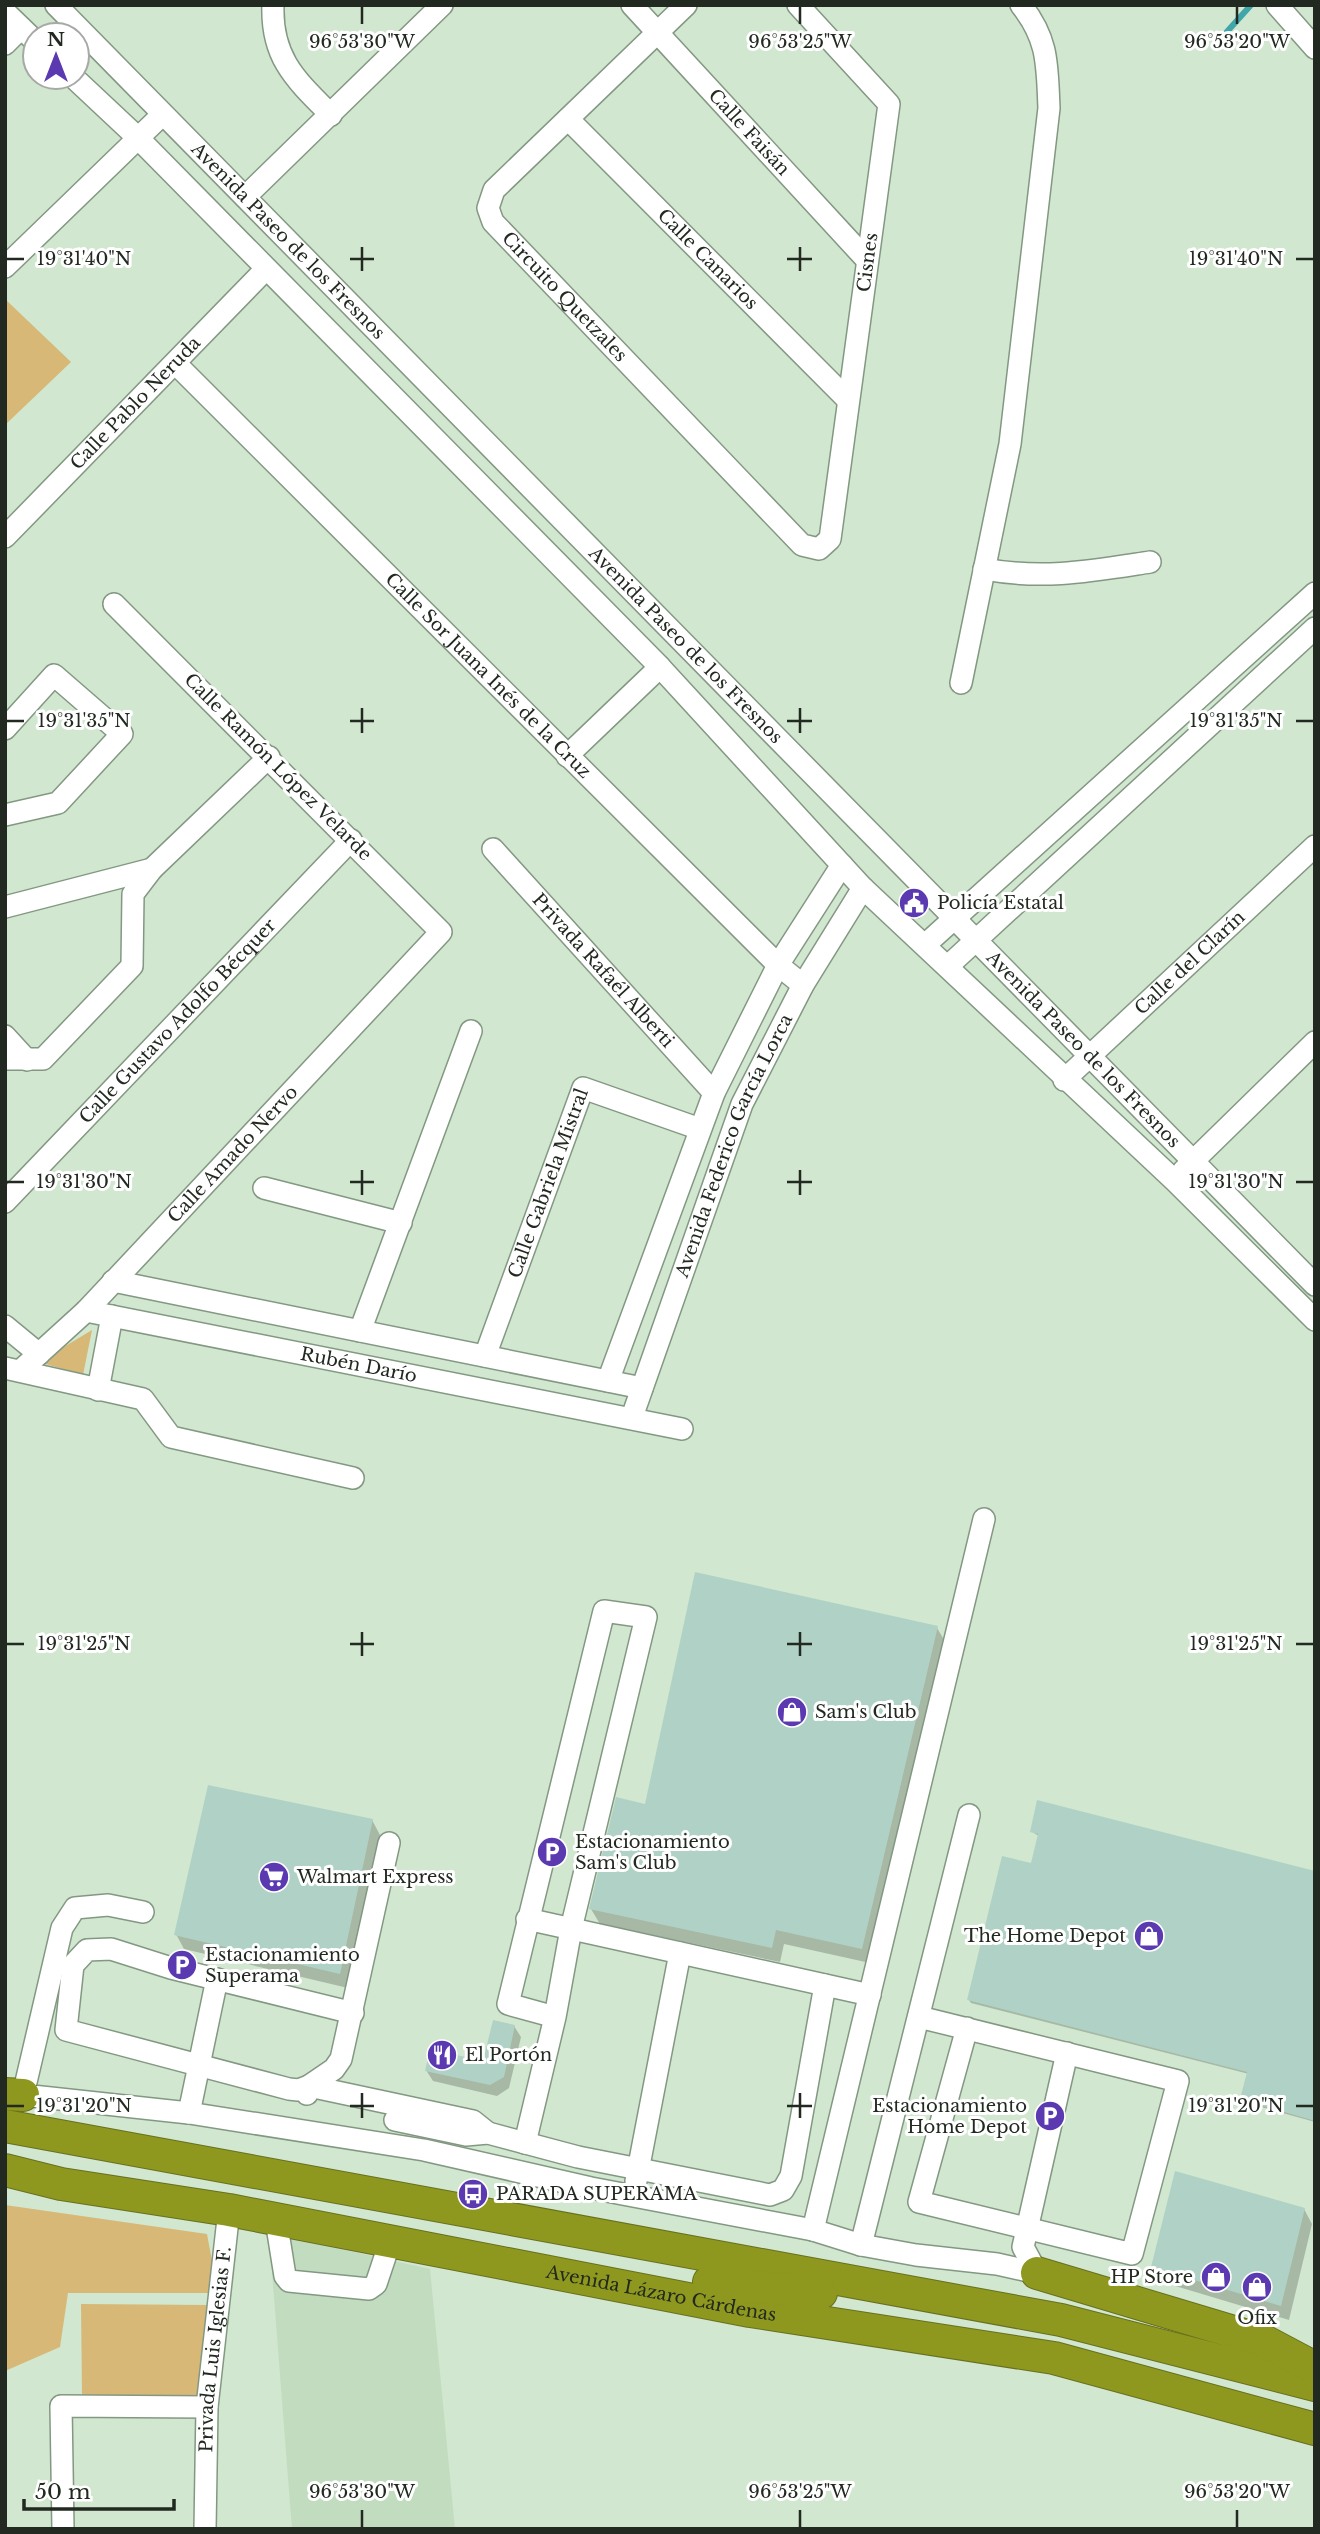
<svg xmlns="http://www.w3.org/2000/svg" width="1320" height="2534" font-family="'Libre Baskerville',serif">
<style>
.built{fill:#c2dcc0}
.green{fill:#d7b876}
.shadow{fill:#0003}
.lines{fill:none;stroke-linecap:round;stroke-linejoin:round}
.stream{stroke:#40a6aa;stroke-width:6}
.building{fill:#b0d2c6}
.minor-casing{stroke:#839882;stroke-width:24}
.highway-casing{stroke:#68701f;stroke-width:34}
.minor{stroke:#fff;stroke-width:21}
.highway{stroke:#8e971e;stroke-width:32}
.ticks{fill:none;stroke:#212920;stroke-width:2.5}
.labels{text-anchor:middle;stroke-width:6;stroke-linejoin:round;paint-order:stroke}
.street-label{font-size:18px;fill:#212920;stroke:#fff}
.poi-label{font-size:18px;fill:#212920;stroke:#fff;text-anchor:start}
.ticks-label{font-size:18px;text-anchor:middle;fill:#212920;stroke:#fff;stroke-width:6;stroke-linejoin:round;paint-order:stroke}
</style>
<rect width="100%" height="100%" fill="#d1e7cf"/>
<path class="built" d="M269,2233L430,2269L455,2529H292Z"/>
<path class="green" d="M5,299L71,362L5,425Z
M92,1330L83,1375L39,1362Z
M5,2205L207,2234L218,2293H68L60,2347L5,2371Z
M81,2304L209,2305L198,2400L82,2396Z"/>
<path class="shadow" d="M908,892L926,912L919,919L902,903Z
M937,1628L946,1643L870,1963L784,1944L780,1962L600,1924L591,1909L647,1806Z
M372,1820L380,1835L348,1988L184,1949L176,1934Z
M1032,1832L1315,1873V2122L1243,2102L1249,2074L971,2003L969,2000L1032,1865L1039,1836Z
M514,2026L521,2037L509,2088L497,2096L433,2081L426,2070L484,2063Z
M1304,2209L1312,2224L1289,2320L1162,2282L1153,2267Z"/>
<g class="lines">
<path class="stream" d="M1224,35L1251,5"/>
</g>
<path class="building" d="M908,890L926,908L917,918L898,900Z
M695,1572L938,1626L862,1949L776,1930L772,1948L589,1909L616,1797L645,1804Z
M208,1785L373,1819L340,1974L174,1935Z
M1037,1800L1315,1871V2121L1240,2099L1247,2072L967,2000L1002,1856L1031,1863L1038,1834L1030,1832Z
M493,2020L515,2025L504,2077L490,2085L425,2071L430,2049L483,2061Z
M1175,2171L1305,2208L1281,2306L1151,2267Z"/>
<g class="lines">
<g class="minor-casing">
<g id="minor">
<path id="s1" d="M56,5L1315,1285"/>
<path d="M273,5C271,58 296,80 331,115"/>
<path id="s2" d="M632,5L866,259"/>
<path id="s3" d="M686,5L494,190L488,208L493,222L802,545L819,549L830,539L889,104L798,5"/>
<path d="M1277,5L1315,48"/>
<path d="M5,12L35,41"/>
<path d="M5,44L21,28"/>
<path d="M73,77L137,137L660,667L863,888L1174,1180L1315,1320"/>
<path id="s4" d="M568,119L848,400"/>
<path d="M245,197L442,5"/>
<path d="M5,267L162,115"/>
<path id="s5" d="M176,364L778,965L803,985"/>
<path id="s6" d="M5,537L266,269"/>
<path d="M984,569C1044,580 1091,571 1150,562"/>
<path d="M961,683L1010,444L1049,108C1047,66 1049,40 1021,5"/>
<path d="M5,729L54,675L122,734L58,803L5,815"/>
<path d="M567,756L660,667"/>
<path id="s7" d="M493,849L714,1093"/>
<path d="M5,907L152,869"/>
<path d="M926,944L1315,593"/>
<path d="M948,966L1315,628"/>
<path d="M5,1036L27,1060"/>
<path d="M5,1059H43L132,966L133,894L152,869L269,757"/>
<path id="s8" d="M1064,1080L1315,846"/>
<path d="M1183,1171L1315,1042"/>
<path d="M264,1188L401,1223"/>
<path id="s9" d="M5,1202L351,840"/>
<path d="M113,1281L642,1388"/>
<path id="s10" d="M86,1311L682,1429"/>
<path d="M5,1326L39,1354"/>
<path d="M360,1331L471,1031"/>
<path id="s11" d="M485,1356L583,1088L700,1129"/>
<path d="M5,1368L143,1399L171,1437L353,1478"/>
<path id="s12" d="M20,1371L86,1311L441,932L114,604"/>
<path d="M608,1381L714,1093L778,965L842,865"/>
<path d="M98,1390L112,1316"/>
<path id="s13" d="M632,1417L742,1104L803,985L863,888"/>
<path d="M143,1912L108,1905L75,1908L62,1928L23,2095L189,2113L424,2150L591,2188L813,2230L861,2245L916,2255L997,2264L1037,2273"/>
<path d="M527,1919L870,1995"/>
<path d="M353,2013L171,1968L111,1949L87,1950L73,1965L66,2030L289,2089L298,2090L309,2086L473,2121L488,2133"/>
<path d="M919,2017L1178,2081L1132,2254L919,2202L967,2028"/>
<path d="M307,2094L309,2086L334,2069L341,2059L389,1843"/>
<path d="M189,2113L217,1979"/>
<path d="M395,2120L466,2135L488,2133L578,2157L770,2195L783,2190L791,2176L825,1985"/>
<path d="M525,2143L555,2017L571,1929L646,1617L604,1611L508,2004L555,2017"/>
<path d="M636,2181L680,1953"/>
<path d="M276,2220L285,2276L289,2281L369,2289L376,2284L390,2242"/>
<path d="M813,2230L984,1519"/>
<path d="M861,2245L969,1815"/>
<path d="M1037,2273L1023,2247L1067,2053"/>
<path d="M63,2529L61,2406L207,2407"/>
<path id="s14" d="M205,2529L207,2407L229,2210"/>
</g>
</g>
<g class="highway-casing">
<g id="highway">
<path d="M5,2094L23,2095"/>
<path d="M5,2126L1061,2320L1315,2385"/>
<path id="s15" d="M5,2170L61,2184L229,2210L750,2311L1054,2358L1315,2429"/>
<path d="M1037,2273L1264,2341L1315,2368"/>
<path d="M709,2282L821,2293"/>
</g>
</g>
<use href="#minor" class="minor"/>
<use href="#highway" class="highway"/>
</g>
<path class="ticks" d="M362,7V24M800,7V24M1237,7V24M362,247V271M800,247V271M7,259H24M350,259H374M787,259H812M1296,259H1313M362,708V733M800,708V733M7,721H24M350,721H374M787,721H812M1296,721H1313M362,1170V1195M800,1170V1195M7,1182H24M350,1182H374M787,1182H812M1296,1182H1313M362,1632V1656M800,1632V1656M7,1644H24M350,1644H374M787,1644H812M1296,1644H1313M362,2093V2118M800,2093V2118M7,2106H24M350,2106H374M787,2106H812M1296,2106H1313M362,2510V2527M800,2510V2527M1237,2510V2527"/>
<defs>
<g id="civic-disc" transform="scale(1.575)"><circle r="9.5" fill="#5a39b1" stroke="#fff"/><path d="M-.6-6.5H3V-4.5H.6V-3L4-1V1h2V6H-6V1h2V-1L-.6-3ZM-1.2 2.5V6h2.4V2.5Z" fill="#fff"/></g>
<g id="shop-disc" transform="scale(1.575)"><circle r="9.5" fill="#5a39b1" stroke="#fff"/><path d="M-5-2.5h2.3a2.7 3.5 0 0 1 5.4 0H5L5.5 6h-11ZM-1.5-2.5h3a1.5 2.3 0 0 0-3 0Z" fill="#fff"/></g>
<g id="parking-disc" transform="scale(1.575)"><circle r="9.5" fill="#5a39b1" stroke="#fff"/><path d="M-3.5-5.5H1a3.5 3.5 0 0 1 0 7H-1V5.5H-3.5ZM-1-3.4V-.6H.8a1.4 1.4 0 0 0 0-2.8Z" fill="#fff"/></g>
<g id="supermarket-disc" transform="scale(1.575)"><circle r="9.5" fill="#5a39b1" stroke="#fff"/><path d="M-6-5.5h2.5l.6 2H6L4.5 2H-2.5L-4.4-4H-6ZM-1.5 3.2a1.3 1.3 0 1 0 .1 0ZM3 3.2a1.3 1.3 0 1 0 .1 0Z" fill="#fff"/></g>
<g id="restaurant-disc" transform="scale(1.575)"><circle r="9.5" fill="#5a39b1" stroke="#fff"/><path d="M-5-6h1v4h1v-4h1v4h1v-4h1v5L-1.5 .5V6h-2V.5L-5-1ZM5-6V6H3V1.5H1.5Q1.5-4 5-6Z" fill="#fff"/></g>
<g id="bus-disc" transform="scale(1.575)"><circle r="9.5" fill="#5a39b1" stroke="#fff"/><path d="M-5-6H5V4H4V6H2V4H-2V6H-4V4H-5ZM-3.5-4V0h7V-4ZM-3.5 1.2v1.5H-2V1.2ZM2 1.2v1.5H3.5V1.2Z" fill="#fff"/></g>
</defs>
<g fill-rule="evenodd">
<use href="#civic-disc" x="914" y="903"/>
<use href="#shop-disc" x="792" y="1712"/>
<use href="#parking-disc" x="552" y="1852"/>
<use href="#supermarket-disc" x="274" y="1877"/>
<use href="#shop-disc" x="1149" y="1936"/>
<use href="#parking-disc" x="182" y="1965"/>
<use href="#restaurant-disc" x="442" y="2055"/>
<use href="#parking-disc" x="1050" y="2116"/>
<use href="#bus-disc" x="473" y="2194"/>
<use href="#shop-disc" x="1216" y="2277"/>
<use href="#shop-disc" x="1257" y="2287"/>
</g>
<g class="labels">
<g class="street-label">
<text dy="6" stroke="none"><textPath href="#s2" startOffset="173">Calle Faisán</textPath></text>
<text dy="6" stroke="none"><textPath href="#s1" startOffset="331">Avenida Paseo de los Fresnos</textPath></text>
<text dy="6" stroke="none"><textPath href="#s4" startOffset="198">Calle Canarios</textPath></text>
<text dy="6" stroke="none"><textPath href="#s3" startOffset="1059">Cisnes</textPath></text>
<text dy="6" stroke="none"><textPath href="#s3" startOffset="404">Circuito Quetzales</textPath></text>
<text dy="6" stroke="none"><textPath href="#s6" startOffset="187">Calle Pablo Neruda</textPath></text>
<text dy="6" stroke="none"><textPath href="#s1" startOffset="898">Avenida Paseo de los Fresnos</textPath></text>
<text dy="6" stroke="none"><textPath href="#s5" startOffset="441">Calle Sor Juana Inés de la Cruz</textPath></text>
<text transform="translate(278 767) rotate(45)" y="6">Calle Ramón López Velarde</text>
<text dy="6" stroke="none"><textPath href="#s8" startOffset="172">Calle del Clarín</textPath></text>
<text dy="6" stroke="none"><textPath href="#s7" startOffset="164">Privada Rafaél Alberti</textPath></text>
<text dy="6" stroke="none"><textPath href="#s9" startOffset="250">Calle Gustavo Adolfo Bécquer</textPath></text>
<text dy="6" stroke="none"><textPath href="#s1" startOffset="1465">Avenida Paseo de los Fresnos</textPath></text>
<text dy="6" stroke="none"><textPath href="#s13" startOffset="290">Avenida Federico García Lorca</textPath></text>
<text dy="6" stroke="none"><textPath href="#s12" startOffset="304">Calle Amado Nervo</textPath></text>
<text dy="6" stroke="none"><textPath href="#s11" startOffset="184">Calle Gabriela Mistral</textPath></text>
<text dy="6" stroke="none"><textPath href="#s10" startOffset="278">Rubén Darío</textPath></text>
<text dy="6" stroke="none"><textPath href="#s15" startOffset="668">Avenida Lázaro Cárdenas</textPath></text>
<text dy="6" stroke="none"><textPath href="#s14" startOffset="180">Privada Luis Iglesias F.</textPath></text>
</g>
<g class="poi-label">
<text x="937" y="909">Policía Estatal</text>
<text x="815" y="1718">Sam's Club</text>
<text x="575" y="1848">Estacionamiento<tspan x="575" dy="21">Sam's Club</tspan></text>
<text x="297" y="1883">Walmart Express</text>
<text x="1126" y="1942" text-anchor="end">The Home Depot</text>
<text x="205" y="1961">Estacionamiento<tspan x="205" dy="21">Superama</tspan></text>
<text x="465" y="2061">El Portón</text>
<text x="1027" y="2112" text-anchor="end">Estacionamiento<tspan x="1027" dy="21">Home Depot</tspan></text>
<text x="496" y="2200">PARADA SUPERAMA</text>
<text x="1193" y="2283" text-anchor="end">HP Store</text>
<text x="1257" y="2324" text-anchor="middle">Ofix</text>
</g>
</g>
<g class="ticks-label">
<text x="362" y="48">96°53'30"W</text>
<text x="800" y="48">96°53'25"W</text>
<text x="1237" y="48">96°53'20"W</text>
<text x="84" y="265">19°31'40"N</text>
<text x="1236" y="265">19°31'40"N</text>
<text x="84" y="727">19°31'35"N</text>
<text x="1236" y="727">19°31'35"N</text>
<text x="84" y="1188">19°31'30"N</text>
<text x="1236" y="1188">19°31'30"N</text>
<text x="84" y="1650">19°31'25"N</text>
<text x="1236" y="1650">19°31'25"N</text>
<text x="84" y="2112">19°31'20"N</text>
<text x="1236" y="2112">19°31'20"N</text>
<text x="362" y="2498">96°53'30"W</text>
<text x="800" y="2498">96°53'25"W</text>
<text x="1237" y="2498">96°53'20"W</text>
</g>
<rect width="1320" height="2534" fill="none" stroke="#212920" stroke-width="14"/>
<g transform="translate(56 56)"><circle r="33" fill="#ffffff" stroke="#a6a9a6" stroke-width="2"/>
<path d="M0-5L12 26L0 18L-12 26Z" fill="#5a39b1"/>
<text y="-10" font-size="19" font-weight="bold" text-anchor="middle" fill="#212920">N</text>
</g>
<path d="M24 2499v10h150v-10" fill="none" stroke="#212920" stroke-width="3.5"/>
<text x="35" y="2499" font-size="21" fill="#212920" stroke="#ffffff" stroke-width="5" paint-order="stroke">50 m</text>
</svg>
